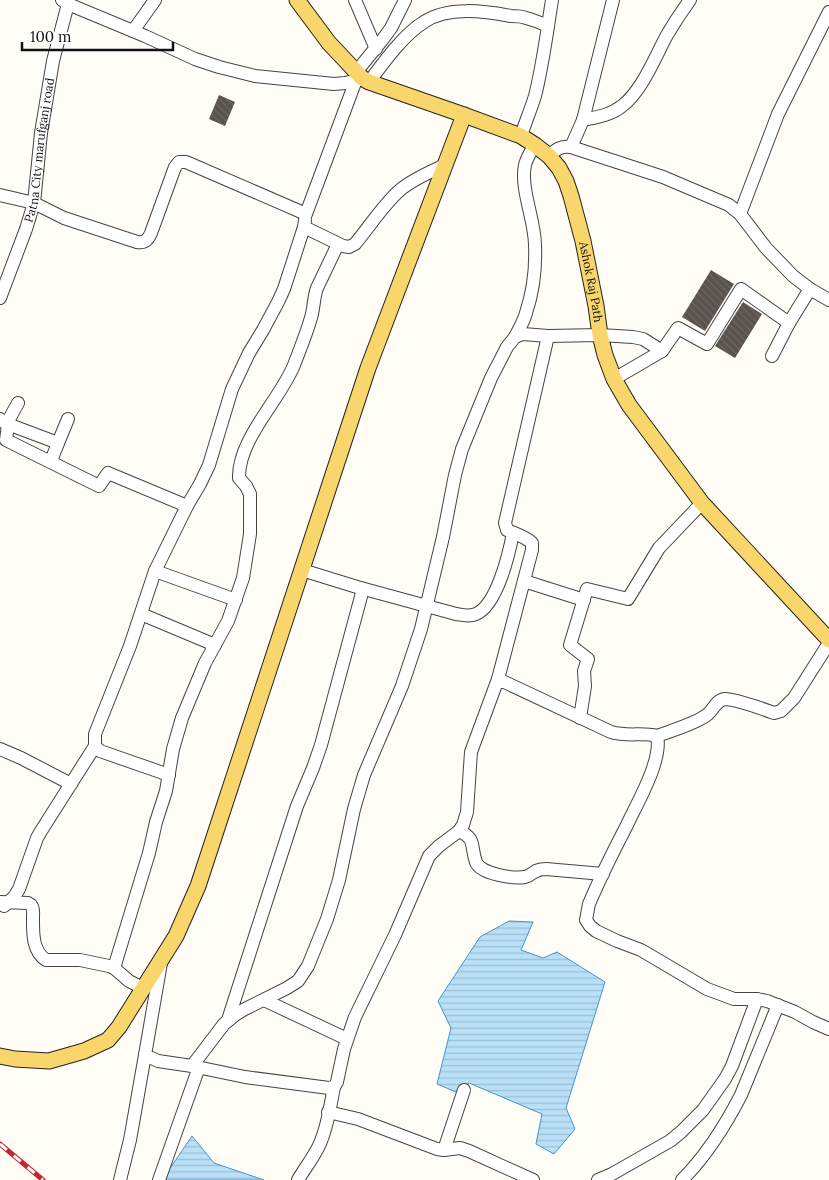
<svg xmlns="http://www.w3.org/2000/svg" width="829" height="1180" font-family="Lora,serif">
<style>
.water{fill:url(#water-rules);stroke:#3f96cf}
.building{fill:url(#building-back-hatch)}
.lines{fill:none;stroke-linecap:round;stroke-linejoin:round}
.minor-casing{stroke:#444;stroke-width:14}
.major-casing{stroke:#222;stroke-width:17}
.minor{stroke:#fff;stroke-width:12}
.major{stroke:#f9d66b;stroke-width:15}
.rail-casing{stroke:#c4262e;stroke-width:5}
.rail{stroke:#fff;stroke-width:3;stroke-dasharray:9;stroke-linecap:butt}
.labels{text-anchor:middle;stroke-width:5;stroke-linejoin:round;paint-order:stroke}
.street-label{font-size:12px;fill:#111;stroke:#fff}
</style>
<defs>
<pattern id="water-rules" width="6" height="5" patternUnits="userSpaceOnUse" patternTransform="scale(1.25)"><rect width="6" height="5" fill="#b9e0f7"/><path d="M0 2.5h6" fill="none" stroke="#9ebfd3"/></pattern>
<pattern id="building-back-hatch" width="6" height="6" patternUnits="userSpaceOnUse" patternTransform="scale(1.25)"><rect width="6" height="6" fill="#5a524d"/><path d="M-1 5l2 2M0 0l6 6M5-1l2 2" fill="none" stroke="#6d6662"/></pattern>
</defs>
<rect width="100%" height="100%" fill="#fffdf5"/>
<path class="water" d="M509,921L533,922L521,950L543,958L557,952L605,982L566,1108L575,1129L554,1154L536,1144L542,1114L469,1083L456,1092L437,1084L451,1028L438,1001L480,937Z
M192,1136L214,1163L264,1180H162Z"/>
<path class="building" d="M219,95L235,102L225,126L209,119Z
M711,270L734,284L705,331L682,317Z
M743,302L762,314L735,358L715,346Z"/>
<g class="lines">
<g class="minor-casing">
<g id="minor">
<path d="M62,0L68,4L145,36L195,59L219,67L255,76L334,84L345,83L361,79"/>
<path d="M355,0L376,49"/>
<path d="M133,31L155,0"/>
<path d="M356,72L383,39L391,28L405,0"/>
<path d="M369,82C383,63 404,34 424,22C448,6 484,11 511,16C516,16 521,16 526,18C534,20 541,23 548,26"/>
<path d="M583,120C597,117 611,115 622,106C642,91 655,57 667,35C674,23 682,11 690,0"/>
<path d="M521,136C525,123 531,109 535,96C543,64 547,32 552,0"/>
<path d="M571,147L583,120L613,0"/>
<path d="M549,156C556,149 561,146 571,147L663,177L729,205L740,214L766,248L793,276L810,289L829,300"/>
<path d="M0,195L34,203L64,218L137,242C145,243 148,240 151,233L175,167L179,162H186L306,214L356,80"/>
<path d="M740,214L778,114L829,12"/>
<path d="M305,220L304,227L343,246L349,247L355,244C370,226 383,205 400,190C413,179 430,172 445,165"/>
<path id="s1" d="M0,298L26,229L34,203L41,133L53,61L69,0"/>
<path d="M515,337C519,329 524,321 526,313C533,292 536,267 535,245C535,220 520,189 525,165C527,157 531,151 535,145"/>
<path d="M772,356L789,323"/>
<path d="M614,379L662,351L678,328L707,344L741,289L789,323L810,289"/>
<path d="M0,419L8,425L6,440L99,486L108,473L187,506"/>
<path d="M5,423L58,443L51,461"/>
<path d="M7,423L18,403"/>
<path d="M58,443L68,419"/>
<path d="M302,570L357,587L456,614C462,615 469,617 476,614C497,605 509,554 513,533"/>
<path d="M155,571L236,600"/>
<path d="M524,581L584,600"/>
<path d="M141,614L215,645"/>
<path d="M498,679L532,550V543C525,536 515,534 507,530L505,523L548,336L600,335L633,337L643,339L662,351"/>
<path d="M580,718L585,686L584,671L588,659L570,645L587,589L628,599L659,548L702,503"/>
<path d="M657,736C670,731 698,723 708,714C714,709 716,700 725,699C735,699 763,709 774,713L781,711L794,698L829,643"/>
<path d="M0,749L21,758L71,784"/>
<path d="M169,775L100,751L95,746V734L130,646L155,571L187,506L200,484L209,465L232,389L249,353L263,330L278,302L284,289L304,227"/>
<path d="M459,831C477,839 470,846 476,862C480,874 514,879 525,877C531,876 533,871 539,870C541,869 544,869 546,869L603,874"/>
<path d="M0,902L28,903C29,904 30,904 31,905C34,908 33,913 33,917C33,932 32,951 46,960H80L109,966L114,968L129,981L143,988"/>
<path d="M4,906L14,897L19,889L37,838L41,831L95,746"/>
<path d="M161,963L145,1055L158,1061L192,1066L245,1077L329,1088L334,1087L337,1082L344,1049L355,1017L395,935L429,856L439,846L459,831L463,825L467,812L471,752L498,679L611,732C628,737 642,732 657,736C663,760 636,805 626,827C613,852 600,878 589,904L586,920L590,926L596,931L617,941L641,950L707,989L734,999H757L767,1001L795,1012L813,1022L829,1029"/>
<path d="M114,968L149,853L156,822L166,791L173,749L182,718L205,663L228,621L243,578L250,534V494L246,486L239,478C238,439 280,400 294,365C300,349 308,330 312,314C314,305 314,296 317,288L338,244"/>
<path d="M264,1000L347,1039"/>
<path d="M228,1020L297,806L313,768L321,745L363,589"/>
<path d="M192,1066L224,1024L235,1015L243,1010L287,988L298,981L308,966L327,919L339,880L354,809L364,775L402,686L421,629L443,537L455,475L462,449L491,378L507,347L515,337L523,334L548,336"/>
<path d="M328,1112L358,1119L437,1149L444,1150L460,1148L469,1151L533,1180"/>
<path d="M444,1150L464,1090"/>
<path d="M120,1180L130,1140L145,1055"/>
<path d="M159,1180L199,1067"/>
<path d="M298,1180C303,1171 310,1162 315,1153C326,1136 330,1107 334,1087"/>
<path d="M598,1180L612,1174L670,1141L681,1132L703,1110L725,1079L732,1066L757,999"/>
<path d="M682,1180C705,1157 726,1124 741,1095L778,1005"/>
</g>
</g>
<g class="major-casing">
<g id="major">
<path id="s2" d="M297,0L329,43L362,78L369,82L464,115L521,136L535,145L549,156L559,168L566,181L571,196L583,241L596,306L600,335L605,355L614,379L629,405L702,503L829,640"/>
<path d="M0,1056L15,1059L49,1061L84,1051L108,1040L119,1027L176,936L198,886L368,368L464,115"/>
</g>
</g>
<use href="#minor" class="minor"/>
<use href="#major" class="major"/>
<g class="rail-casing">
<path id="rail" d="M0,1144L43,1180"/>
</g>
<use href="#rail" class="rail"/>
</g>
<g class="labels">
<g class="street-label">
<text dy="4" stroke="none"><textPath href="#s1" startOffset="154">Patna City marufganj road</textPath></text>
<text dy="4" stroke="none"><textPath href="#s2" startOffset="440">Ashok Raj Path</textPath></text>
</g>
</g>
<path d="M22 42v8h151v-8" fill="none" stroke="#111111" stroke-width="2.5"/>
<text x="30" y="42" font-size="15" fill="#111111" stroke="#ffffff" stroke-width="4" paint-order="stroke">100 m</text>
</svg>
